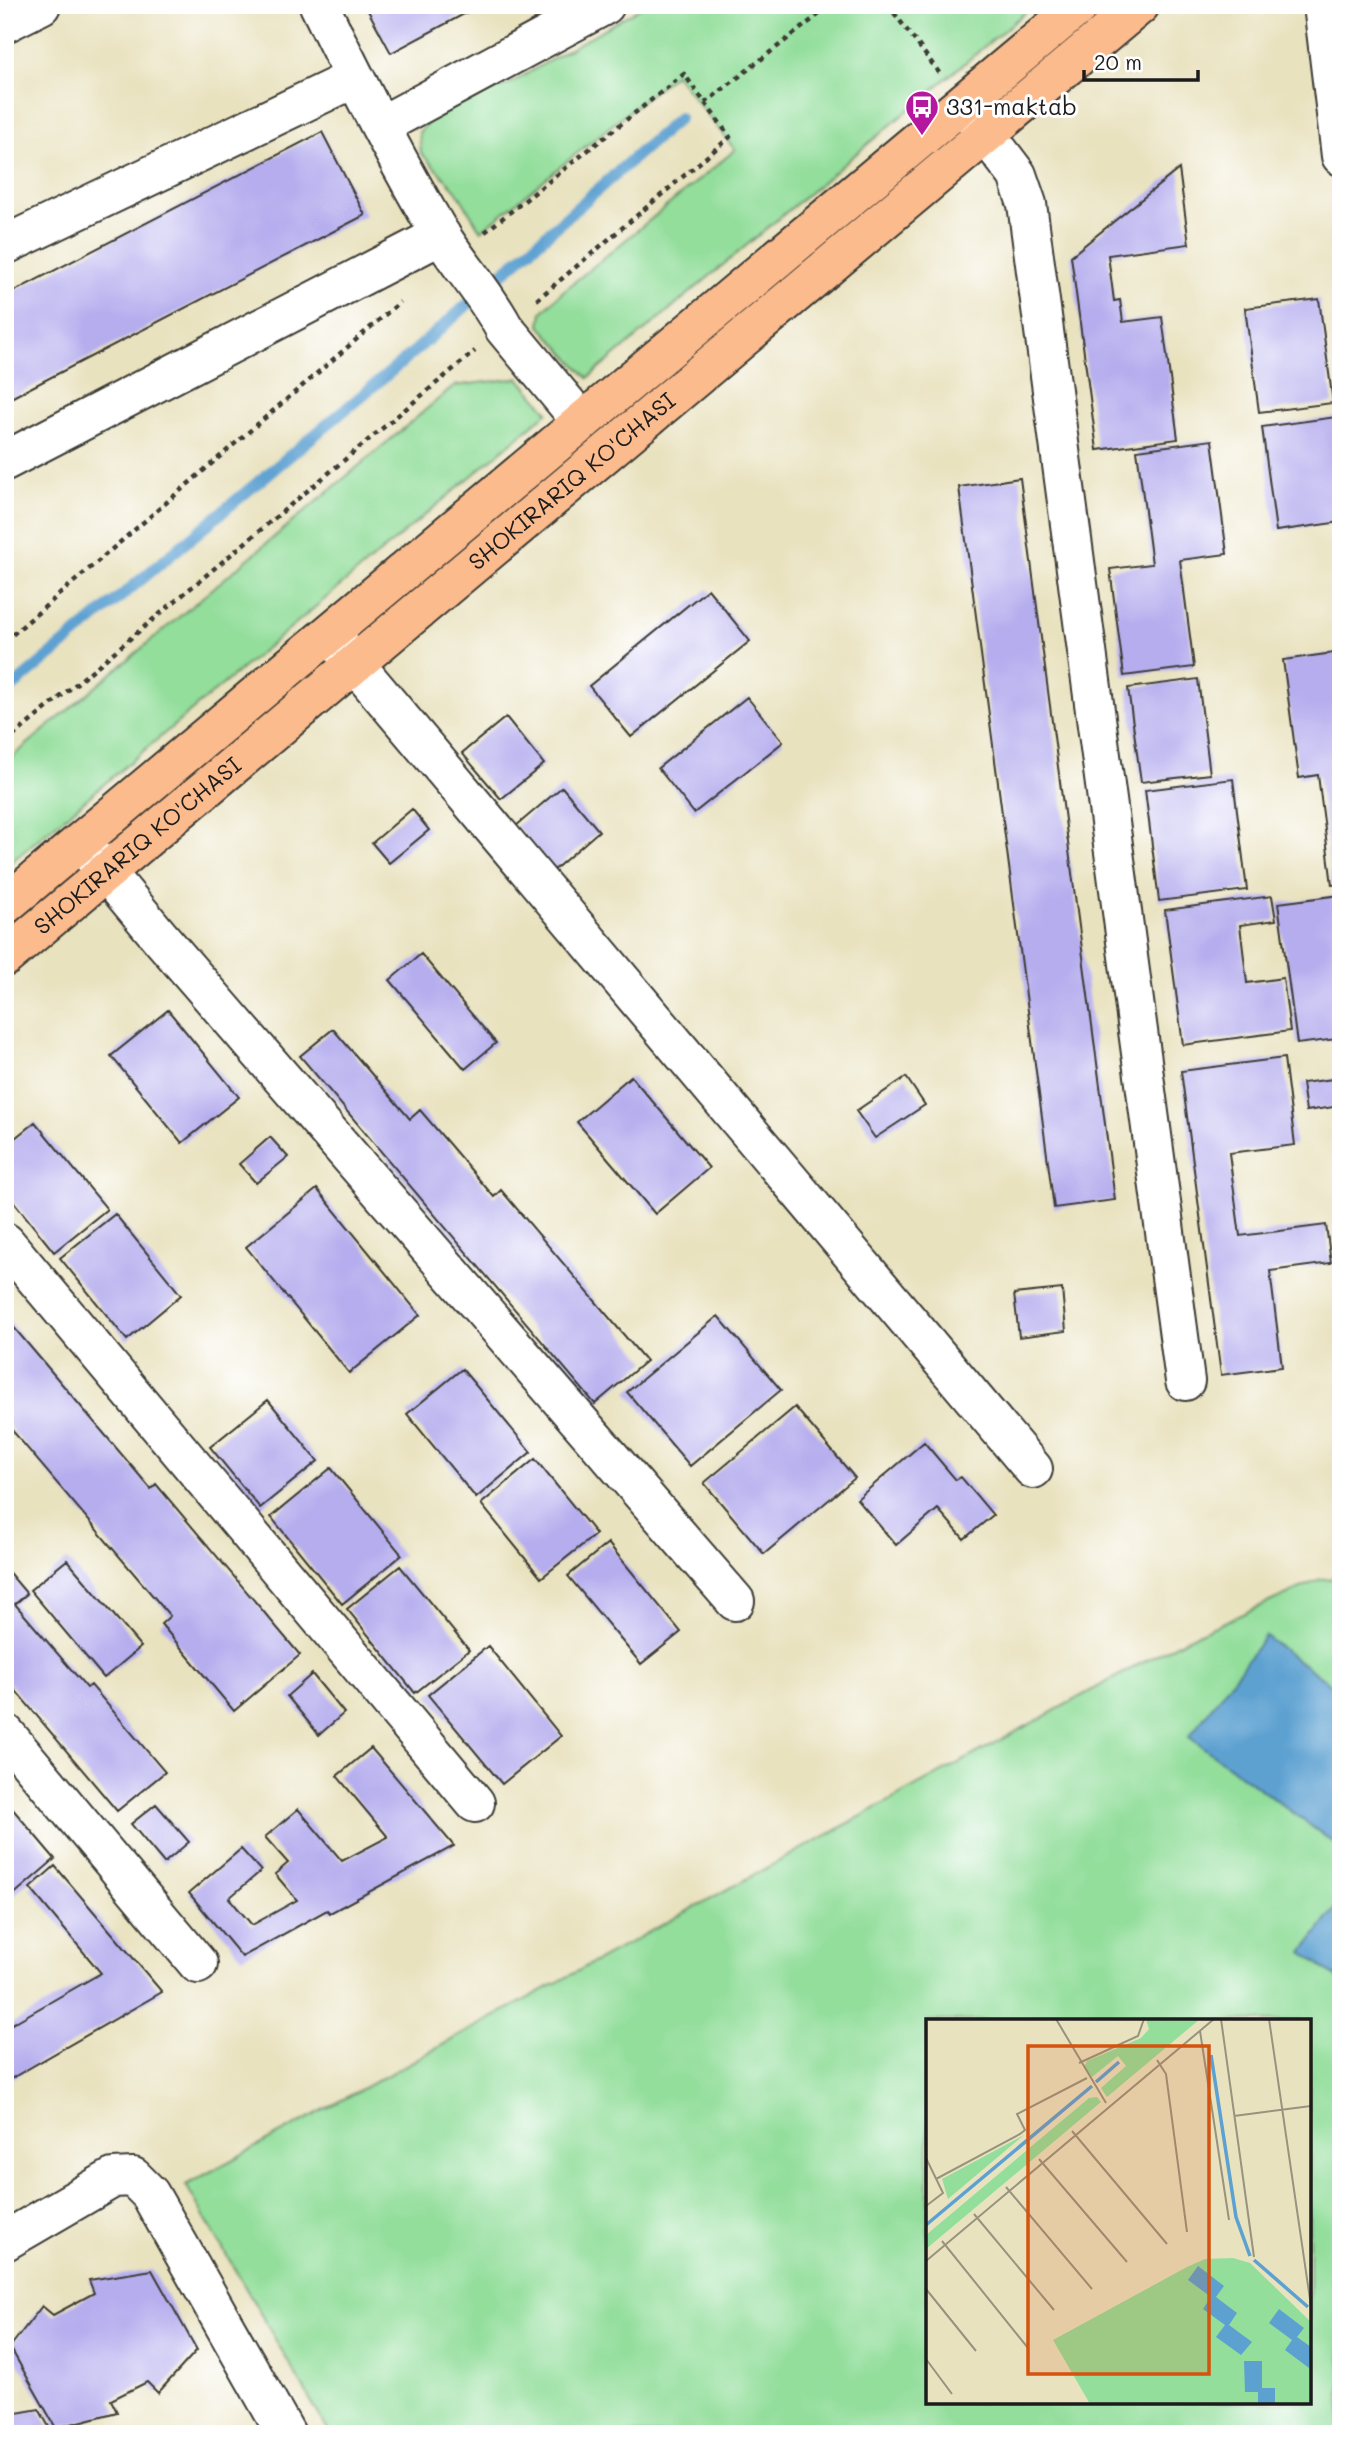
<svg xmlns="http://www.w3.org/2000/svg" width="1346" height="2439" font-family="Mali,sans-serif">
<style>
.green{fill:#93de9b;stroke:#587d5c;stroke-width:2;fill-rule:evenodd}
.water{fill:#5da1d1;stroke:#3c5e76;stroke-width:2}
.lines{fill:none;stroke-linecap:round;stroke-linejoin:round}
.stream{stroke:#5da1d1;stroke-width:12}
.building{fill:#b5adee}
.minor-casing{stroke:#3b3a34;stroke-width:42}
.major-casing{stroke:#3b3a34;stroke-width:42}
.path{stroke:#3b3a34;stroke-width:4.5;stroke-dasharray:5 5;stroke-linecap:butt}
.minor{stroke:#fff;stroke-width:38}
.major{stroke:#fbbb8d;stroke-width:38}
.labels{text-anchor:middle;stroke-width:6;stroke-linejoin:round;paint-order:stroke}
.poi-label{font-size:23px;fill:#1c1c1c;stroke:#fff;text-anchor:start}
.street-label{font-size:23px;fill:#1c1c1c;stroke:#fff}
.inset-river{fill:none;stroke:#5da1d1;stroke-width:3.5}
.inset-road{fill:none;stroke:#97937e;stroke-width:2}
.view{fill:#d4530e;fill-opacity:0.15;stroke:#d4530e;stroke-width:3.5}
.inset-edge{fill:none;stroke:#1c1c1c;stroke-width:3.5}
</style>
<rect width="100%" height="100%" fill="#fff"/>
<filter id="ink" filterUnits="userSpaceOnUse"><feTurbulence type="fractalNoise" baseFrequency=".0143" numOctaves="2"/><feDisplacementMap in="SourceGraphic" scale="14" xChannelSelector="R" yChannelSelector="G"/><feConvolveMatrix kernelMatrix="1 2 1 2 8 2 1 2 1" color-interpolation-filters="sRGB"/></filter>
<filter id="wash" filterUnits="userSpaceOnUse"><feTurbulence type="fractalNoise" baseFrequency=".00686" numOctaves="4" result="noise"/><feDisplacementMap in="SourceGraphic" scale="28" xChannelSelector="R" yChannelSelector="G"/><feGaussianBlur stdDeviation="1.57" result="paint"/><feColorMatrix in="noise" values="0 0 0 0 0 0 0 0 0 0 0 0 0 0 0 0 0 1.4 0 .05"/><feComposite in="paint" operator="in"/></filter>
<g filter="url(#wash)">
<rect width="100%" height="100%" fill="#e9e2bf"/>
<path class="green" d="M645,5H1034L588,378L540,326L542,312L561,293L735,150L675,74L481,231L456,190L421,153L419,132L443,107L509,84Z
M519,378L548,412L5,867V763L454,386Z
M1341,1578V2434H330L186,2185L1184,1640L1321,1579ZM928,2021H1309V2402H928Z"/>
<path class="water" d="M1265,1636L1341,1692V1848L1189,1737Z
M1341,1901V1981L1303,1952Z"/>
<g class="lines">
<path class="stream" d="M5,693L407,358L679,118"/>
</g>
<g id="blocks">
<path class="building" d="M365,5H481L391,53Z
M322,132L365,215L5,401V296Z
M1179,169L1189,244L1108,255L1114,301L1120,300L1123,322L1162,317L1178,439L1097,450L1071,256Z
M1319,299L1333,403L1259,412L1245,308Z
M1336,417L1341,454V522L1276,531L1262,427Z
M1212,440L1227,554L1180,560L1194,667L1124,676L1110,569L1152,564L1137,450Z
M1020,478L1115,1200L1054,1208L959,487Z
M708,589L750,641L631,737L589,686Z
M1341,652V884L1332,885L1318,775L1299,778L1283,660Z
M1198,679L1210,774L1141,782L1128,688Z
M747,697L783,742L694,813L658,768Z
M506,717L544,764L501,799L462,753Z
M1233,779L1247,890L1159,901L1145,790Z
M562,787L599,831L554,870L516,826Z
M412,809L429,830L389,863L372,843Z
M1341,895V1060H1339L1336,1039L1297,1044L1278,903Z
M1272,896L1276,920L1240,925L1247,983L1283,978L1290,1031L1183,1045L1165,910Z
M421,954L496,1043L465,1069L390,980Z
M168,1010L239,1097L182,1143L111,1056Z
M333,1029L410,1119L420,1110L494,1197L501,1190L646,1361L595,1404L300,1056Z
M1284,1058L1295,1145L1229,1153L1240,1236L1326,1225L1331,1263L1270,1271L1282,1367L1221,1375L1181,1071Z
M631,1076L709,1168L655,1214L577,1122Z
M906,1077L925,1105L875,1138L856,1111Z
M1341,1078V1106L1306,1111L1302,1083Z
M35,1122L107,1209L54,1252L5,1191V1146Z
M270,1137L288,1157L256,1183L239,1164Z
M317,1189L420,1315L349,1373L246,1247Z
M115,1214L181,1295L127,1340L60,1258Z
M1062,1289L1066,1331L1019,1337L1014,1294Z
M718,1316L781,1390L690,1466L627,1392Z
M5,1317L151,1489L156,1484L300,1655L234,1711L161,1624L170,1616L5,1422Z
M462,1369L531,1452L476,1498L407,1414Z
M268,1400L318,1461L260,1508L210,1447Z
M795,1407L855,1478L764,1554L704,1483Z
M924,1442L956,1480L961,1477L993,1515L964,1539L938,1509L896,1545L857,1499Z
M535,1459L596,1534L541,1578L481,1504Z
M331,1468L402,1555L342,1604L271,1517Z
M608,1543L681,1632L641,1664L568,1576Z
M67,1560L141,1647L104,1678L30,1590Z
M400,1566L469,1650L415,1693L347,1609Z
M5,1568L27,1594L15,1604L87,1688L91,1685L165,1772L117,1811L5,1678Z
M488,1646L561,1736L502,1784L428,1695Z
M312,1674L344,1713L319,1735L287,1696Z
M371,1748L454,1846L330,1913L327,1910L242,1957L189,1893L241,1849L261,1871L229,1898L252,1925L297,1900L275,1874L288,1863L265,1837L298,1809L342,1861L388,1837L337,1776Z
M5,1800L55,1859L5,1902Z
M156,1804L189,1842L164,1863L131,1824Z
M55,1866L162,1992L5,2082V2028L101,1973L30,1888Z
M152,2270L197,2350L158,2393L147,2382L111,2400L117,2412L56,2428L10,2347L42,2306L53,2315L94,2293L89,2280Z
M39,2409L53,2434H5V2415Z"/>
</g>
</g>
<g filter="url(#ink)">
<use href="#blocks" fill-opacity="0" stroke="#3b3a34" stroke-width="2"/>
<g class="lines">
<g class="minor-casing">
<path id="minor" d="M319,5C357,83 396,160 440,234C460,266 486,294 504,328L582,422
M1323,5L1341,156
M5,23L41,5
M966,108L1017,175L1027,204L1185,1381
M380,126L605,5
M5,245L355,78
M5,461L441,235
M333,638L1033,1469
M85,847L159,936L735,1601
M5,1242L475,1803
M5,1733L198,1964
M5,2241L113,2178L133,2177L150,2194L286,2434"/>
</g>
<g class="major-casing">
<g id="major">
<path d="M5,905L1080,5"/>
<path id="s1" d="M5,957L1140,5"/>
</g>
</g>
<path class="path" d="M888,5L940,74
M705,103L831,5
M485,232L684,74L730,137L533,303
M5,641L400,302
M5,743L475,351"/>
<use href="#minor" class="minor"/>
<use href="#major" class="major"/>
</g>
</g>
<defs>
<g id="bus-pin" transform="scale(1.75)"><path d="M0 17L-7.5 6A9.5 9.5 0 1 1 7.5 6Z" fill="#b5179e" stroke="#fff"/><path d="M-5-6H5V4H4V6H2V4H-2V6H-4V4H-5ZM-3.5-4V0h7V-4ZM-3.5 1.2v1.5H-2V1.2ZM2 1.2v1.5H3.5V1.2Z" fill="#fff"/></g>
</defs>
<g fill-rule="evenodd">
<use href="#bus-pin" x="922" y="107"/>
</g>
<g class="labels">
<g class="poi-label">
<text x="946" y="115">331-maktab</text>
</g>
<g class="street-label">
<text dy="8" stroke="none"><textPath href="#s1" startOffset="740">SHOKIRARIQ KO'CHASI</textPath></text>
<text dy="8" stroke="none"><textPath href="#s1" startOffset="173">SHOKIRARIQ KO'CHASI</textPath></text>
</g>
</g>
<g transform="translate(926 2019)">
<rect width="385" height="385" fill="#e9e2bf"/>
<path d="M220,0H274L181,78L175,69L200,47L192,37L166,58L158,48L161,42L215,19L223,10ZM171,78L175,83L0,230V216L163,79ZM98,116L22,180L16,160ZM307,239L324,244L385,303V385H164L127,321L261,248L279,240Z" fill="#93de9b"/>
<path d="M272,247L298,267L290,278L311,294L303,306L326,323L315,336L290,318L299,306L277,290L285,278L262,261ZM353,290L378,309L371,318L385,328L383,349L359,331L366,321L343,304ZM318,342H336V369H349V385H332V373H319Z" fill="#5da1d1"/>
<path class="inset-river" d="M285,36L310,198L324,237M170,63L193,43M0,206L166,67M328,241L382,288"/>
<path class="inset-road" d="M130,0L180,84M295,0L328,238M343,0L385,287M274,12L303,201M231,41L240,55L261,213M153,44L212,17L218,0M308,97L385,87M146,112L241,225M0,139L17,174L0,187M113,140L201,243M10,160L94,115L99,111L91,95L161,59M80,168L166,270M48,195L128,291M16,222L102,329M0,242L288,0M0,270L50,332M0,340L26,375"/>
<path class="view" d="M102,27H283V355H102Z"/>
<rect width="385" height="385" class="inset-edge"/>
</g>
<rect width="1346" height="2439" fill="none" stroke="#fff" stroke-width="28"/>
<path d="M1084 70v10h114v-10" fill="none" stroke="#1c1c1c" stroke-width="3.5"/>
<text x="1094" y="70" font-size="21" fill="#1c1c1c" stroke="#ffffff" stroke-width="5" paint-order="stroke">20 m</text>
</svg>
